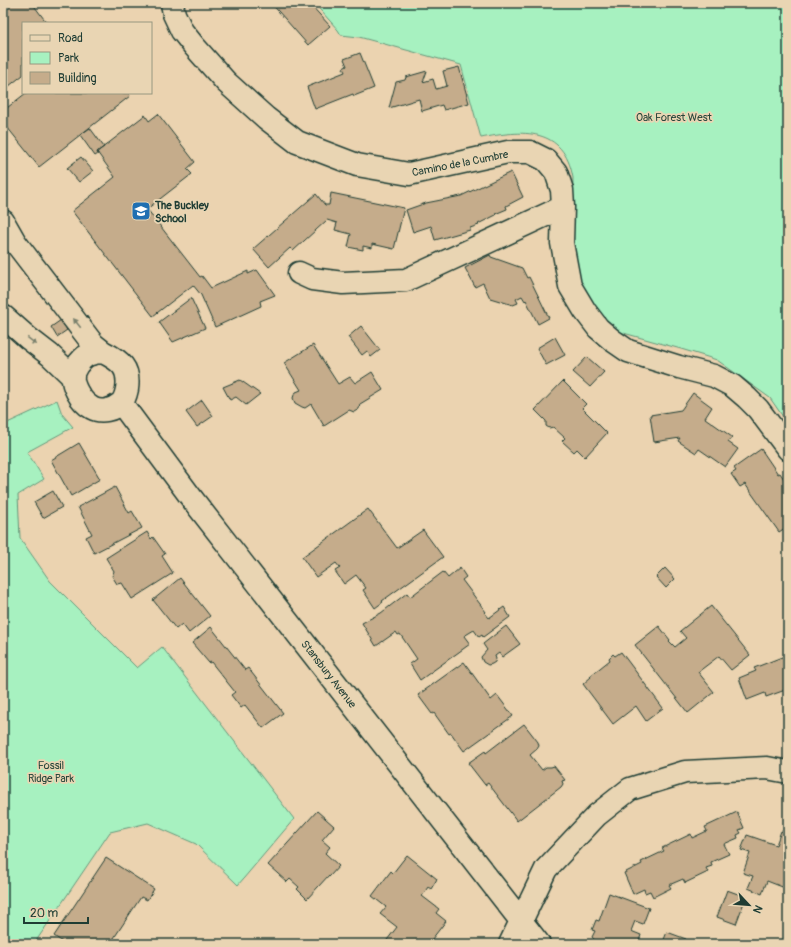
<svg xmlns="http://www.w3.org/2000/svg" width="791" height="947" font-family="Pangolin,sans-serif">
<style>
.green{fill:#a7f1c0;stroke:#63977a}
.building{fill:#c5ac8b;stroke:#1f3d34}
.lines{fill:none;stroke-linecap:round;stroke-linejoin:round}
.minor-casing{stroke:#1f3d34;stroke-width:25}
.minor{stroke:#e9d5b3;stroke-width:22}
.oneway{fill:#7a816d}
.labels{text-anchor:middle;stroke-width:3.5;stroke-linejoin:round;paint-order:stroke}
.park-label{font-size:11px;fill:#26463b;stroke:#e9d5b3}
.street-label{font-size:11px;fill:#1f3d34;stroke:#e9d5b3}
.poi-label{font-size:11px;font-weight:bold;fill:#1f3d34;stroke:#e9d5b3;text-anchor:start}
</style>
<rect width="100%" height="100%" fill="#ebd3b0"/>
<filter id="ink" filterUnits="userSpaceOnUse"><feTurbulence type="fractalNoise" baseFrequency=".025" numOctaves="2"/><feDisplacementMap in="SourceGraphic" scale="8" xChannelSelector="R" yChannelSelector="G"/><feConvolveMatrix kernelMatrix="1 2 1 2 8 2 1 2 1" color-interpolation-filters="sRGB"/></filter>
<g filter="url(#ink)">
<path class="green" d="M314,3H788V424L770,398L717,360L681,349L620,332L614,328L602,318L571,270L573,178C564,126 522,130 481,138L461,65L359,37L341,35L338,30Z
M57,400L62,414L73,427L27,452L44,479L18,495L20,538L50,581L137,668L162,647L294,819L238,885L196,844L148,823L110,832L34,944H3V425Z"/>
<path class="building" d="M3,3H32L47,23H23V75L4,90L3,89Z
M271,3H309L330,26L308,45Z
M360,53L374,88L354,96L353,94L315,109L307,87L345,72L343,68L347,66L344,59Z
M459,67L469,103L444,110L442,105L422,111L419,99L389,108L396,82L405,80L406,77L427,71L423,82L433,79L436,89L447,86L443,71Z
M26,93H128L130,96L39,167L3,122V111Z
M158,114L195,162L187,169L192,174L147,209L200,277L202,276L211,288L248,271V274L257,270L275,295L260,301L261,306L215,327L201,295L193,285L153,316L72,211L115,177L97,152L145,115L149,121Z
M90,128L104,147L97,152L98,154L95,156L80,135Z
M81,157L93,171L79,182L67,168Z
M511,172L523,197L506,206L507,209L495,214L496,215L478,224L479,225L470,228V230L435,240L431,226L413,232L406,210L426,203L461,196Z
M331,193L404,208L394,249L372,244V248L363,246V250L348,247L351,234L335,230L337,223L327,220L293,251L290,248L269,267L253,249L316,194L325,205H329Z
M490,255L491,257L522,268L527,278L529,277L549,318L538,324L526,300L525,301L522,296L516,299L518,303L513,305L490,298L483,283L475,287L465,268Z
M191,298L205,328L173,342L159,322Z
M61,320L67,330L57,337L51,327Z
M361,326L380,350L371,357L367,351L362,355L348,337Z
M555,337L565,355L546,365L537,348Z
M313,345L338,384L350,377L355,383L372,372L383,390L360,404L359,409L354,412L349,410L324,426L311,404L305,408L302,407L295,403L293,398L294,395L296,392L301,390L284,363Z
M587,357L604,372L590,387L573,372Z
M240,380L260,394L246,405L236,397L230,400L223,387Z
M563,381L586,404L582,408L607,433L585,457L577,449L574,452L562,441L565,438L553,427L549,428L546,426V421L535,410Z
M693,393L712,407L705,418L732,437L728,442L738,449L725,467L699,449L696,453L678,441L680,438L654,442L650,415L681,410Z
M202,400L213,416L197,427L186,412Z
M79,443L100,479L71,496L51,460Z
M761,449L778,474L780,473L788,485V526L779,532L745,484L740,487L731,474L736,471L734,468Z
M115,487L129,513L132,511L142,528L94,553L86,537L92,534L78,507Z
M53,491L62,507L43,518L34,502Z
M368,509L397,548L423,530L443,557L382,601L383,602L375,608L363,590L366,588L356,575L344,584L335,571L340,568L336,563L316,577L302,557Z
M147,532L151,539L153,537L165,554L162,556L173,573L132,599L122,583L117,584L112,576L114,571L106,558Z
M460,568L466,577L462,580L486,612L485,613L489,618L504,607L510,617L483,637L482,635L479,637L474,630L464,636L470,644L420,680L410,664L417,659L400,634L398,635L396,632L376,646L362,623L381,613L407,593L410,597L443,572L448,578Z
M665,568L675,579L666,588L656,577Z
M180,578L210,616L189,633L182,624L176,629L153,600Z
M711,606L750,655L731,670L719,656L698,672L714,692L688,713L635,645L659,626L670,640L669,641L675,647L686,638L680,631Z
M506,626L520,644L502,657L499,653L495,656L496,659L495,662L492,664L488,665L483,662L481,657L487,650L483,644Z
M211,627L245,670L248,668L283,713L263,728L245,705L241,708L231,695L235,692L211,662L209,663L192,643Z
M621,652L663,708L646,721L636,706L613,724L583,684L591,677L590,676L610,660L609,658L613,654L615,656Z
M782,657L788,658V689L766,697L765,693L747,700L739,678L756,671L754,668Z
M464,662L491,700L497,695L513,716L464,751L451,733L449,734L434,713L432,714L418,695Z
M524,724L538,742L539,746L537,749L530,755L542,770L546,767H551L554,766L565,780L562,781L563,784L561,787L517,821L488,783L485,785L468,763L485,751L486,753Z
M317,811L334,826L322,840L330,847L325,853L339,866L330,876L329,875L307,899L297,889L299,887L290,879L287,882L268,865Z
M737,812L744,828L739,830L741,833L737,835L738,838L724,844L729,854L711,862L712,866L706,868L708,872L685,883L683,879L669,885L671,888L653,897L650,891L645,893L644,889L633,894L624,873L642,864L641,862L664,851L662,848L691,834L692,838L707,831L705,827Z
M781,831L787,834L788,832V891L784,890L785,888L767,881L762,894L748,888L753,876L743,873L750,853L741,850L747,835L776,845Z
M407,855L437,879L431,889L428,887L422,896L439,909L436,913L446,921L432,939L434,940L430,944H384L397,927L380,914L386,907L372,896L391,871L393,873Z
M106,858L154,889L147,900L141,897L110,944H64V943L54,936Z
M727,890L746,897L736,924L717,917Z
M609,893L649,908L643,924L635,921L631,931L641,935L638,944H598L592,937L595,931L592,930L596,920L599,921Z
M667,932L686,939L685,944H664L665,943L663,942Z"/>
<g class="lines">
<g class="minor-casing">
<path id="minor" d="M172,3L174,14L182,31L194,46L226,82L266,118L297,142L357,165L409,174L508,152H530L546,160L556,172L562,190L563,207L562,243L570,286L585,311L598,328L612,340L628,351L679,367L714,376L733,386L747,398L758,409L788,449
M3,221L15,242L93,344L103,352
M299,273L312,279L343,283L406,280L563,207
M3,316L28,338L50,355L73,377
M103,352C121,361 130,368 127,389C126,394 124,400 121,403C113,410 101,413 92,408C81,402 69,383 74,371C75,369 77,365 79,363C82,359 86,355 91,354C94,352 99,353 103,352Z
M121,403L193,500L539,944
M510,944L546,869L597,815L630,789L685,772L767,768L788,772"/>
</g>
<use href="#minor" class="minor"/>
</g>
<defs><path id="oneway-solid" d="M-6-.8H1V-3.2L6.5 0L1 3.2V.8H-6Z"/></defs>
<g class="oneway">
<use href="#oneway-solid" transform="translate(77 323) rotate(-128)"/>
<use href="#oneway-solid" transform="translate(32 341) rotate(37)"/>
</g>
</g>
<defs>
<g id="school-square" transform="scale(1)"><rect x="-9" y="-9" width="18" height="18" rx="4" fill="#1f6fb2" stroke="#e9d5b3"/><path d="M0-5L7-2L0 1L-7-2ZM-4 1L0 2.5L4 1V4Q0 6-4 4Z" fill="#fff"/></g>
</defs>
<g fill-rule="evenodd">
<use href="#school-square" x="141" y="211"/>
</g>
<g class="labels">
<g class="park-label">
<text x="674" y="121">Oak Forest West</text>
<text x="51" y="769">Fossil<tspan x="51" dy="13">Ridge Park</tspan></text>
</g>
<g class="street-label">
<text transform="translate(460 163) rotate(-11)" y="4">Camino de la Cumbre</text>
<text transform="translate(329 674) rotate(52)" y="4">Stansbury Avenue</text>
</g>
<g class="poi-label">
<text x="155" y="209">The Buckley<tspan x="155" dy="13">School</tspan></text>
</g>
</g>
<rect width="791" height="947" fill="none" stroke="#e9d5b3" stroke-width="16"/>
<rect x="8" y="8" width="775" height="931" fill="none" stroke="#1f3d34" stroke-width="1.5" filter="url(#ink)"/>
<rect x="22" y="22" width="130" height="72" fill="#e9d5b3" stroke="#989880"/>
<rect x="30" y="35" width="20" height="6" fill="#e9d5b3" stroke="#989880"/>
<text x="58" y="42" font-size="12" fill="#1f3d34">Road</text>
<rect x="30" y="52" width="20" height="12" fill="#a7f1c0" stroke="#989880"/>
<text x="58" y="62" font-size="12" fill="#1f3d34">Park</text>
<rect x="30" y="72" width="20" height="12" fill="#c5ac8b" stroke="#989880"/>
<text x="58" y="82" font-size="12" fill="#1f3d34">Building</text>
<g transform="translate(749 905) rotate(116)" stroke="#e9d5b3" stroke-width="3" paint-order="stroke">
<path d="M0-3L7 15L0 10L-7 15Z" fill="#1f3d34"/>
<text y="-6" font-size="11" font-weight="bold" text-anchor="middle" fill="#1f3d34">N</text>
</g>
<path d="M24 917v6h64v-6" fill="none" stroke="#1f3d34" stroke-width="2"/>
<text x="30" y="917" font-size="12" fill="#1f3d34" stroke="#e9d5b3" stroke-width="3" paint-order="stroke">20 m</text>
</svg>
